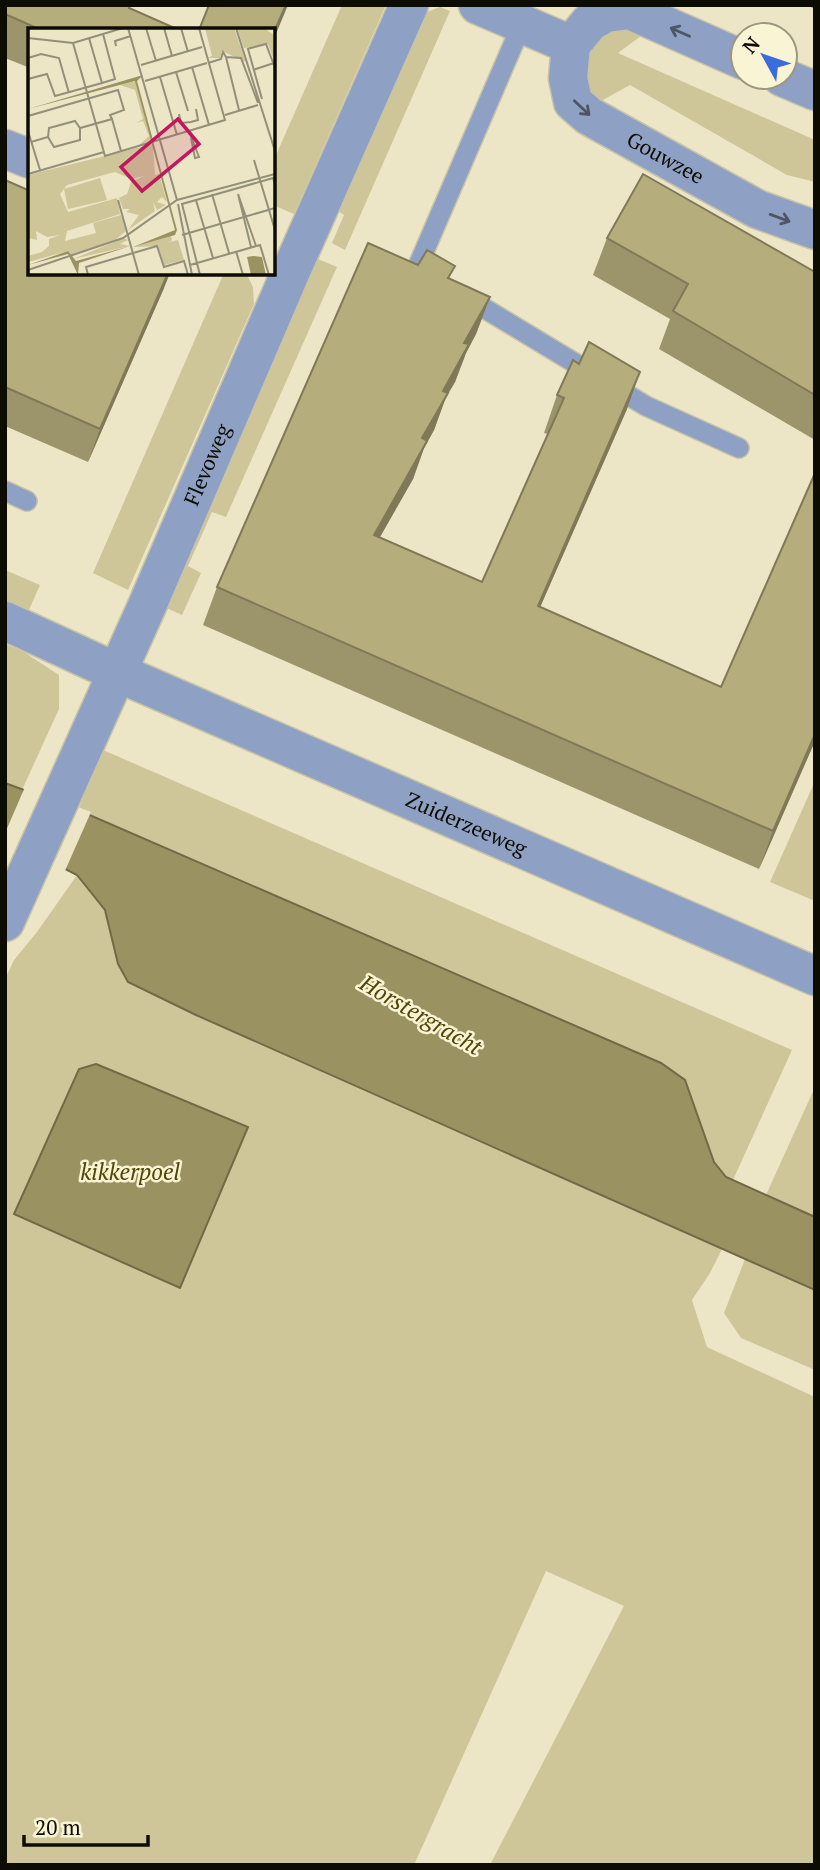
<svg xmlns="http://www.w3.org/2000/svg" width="820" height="1870" font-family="'PT Serif',serif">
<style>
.green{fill:#cec699}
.water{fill:#9b9262;stroke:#706a46;stroke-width:2}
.pier{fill:#ece6c7}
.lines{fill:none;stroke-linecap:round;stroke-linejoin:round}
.service-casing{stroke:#c8c3a8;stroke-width:22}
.minor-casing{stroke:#c8c3a8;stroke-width:41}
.service{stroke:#8ea1c4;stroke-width:19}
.minor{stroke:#8ea1c4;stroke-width:38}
.wall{fill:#9c956b}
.shaded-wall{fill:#7f7957}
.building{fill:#b5ad7c;stroke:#7f7957;stroke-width:2}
.oneway{stroke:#4e5664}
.labels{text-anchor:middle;stroke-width:5;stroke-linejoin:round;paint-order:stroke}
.street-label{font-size:21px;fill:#0d0c03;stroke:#f9f4d4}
.water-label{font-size:23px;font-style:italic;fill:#504608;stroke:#f9f4d4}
.inset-road{fill:none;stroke:#938f79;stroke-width:2}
.view{fill:#c2185b;fill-opacity:0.15;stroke:#c2185b;stroke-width:3.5}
.inset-edge{fill:none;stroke:#0d0c03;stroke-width:3.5}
</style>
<rect width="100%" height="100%" fill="#ece6c7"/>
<path class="green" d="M342,5H386L294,214L273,205V162Z
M440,7L450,11L345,250L332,243L344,215L338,211L423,18L427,12Z
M602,29L649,30L618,53L815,140V182L787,175L630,85L594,105L579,76L582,52Z
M318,259L337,267L226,517L212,512L188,566L201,573L182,615L164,607Z
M224,273L247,275L253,287L254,304L128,590L93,573Z
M5,570L40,585L28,612L5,602Z
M5,644L24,652L59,675V709L22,790L5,783Z
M103,750L792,1050L733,1180C709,1172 694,1104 685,1080L78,810Z
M815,781V901L770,882Z
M77,875L105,910L118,964L128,982L196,1015L722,1249L710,1273L692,1300L707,1347L815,1397V1865H490L624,1606L546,1571L414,1865H5V979L14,960L37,932Z
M815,1087V1217L766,1195Z
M745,1259L815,1290V1370L741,1338L724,1313Z"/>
<path class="water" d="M5,783L78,810L661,1063L685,1080L714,1162L726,1177L815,1217V1290L196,1015L128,982L118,964L105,910L77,875L5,838Z
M96,1064L248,1127L180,1288L14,1214L79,1069Z"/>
<path class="pier" d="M25,787L91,812L64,873L5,842V833Z"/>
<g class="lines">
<g class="service-casing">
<path id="service" d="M435,279L417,268L522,24
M464,296L646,406L739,448
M5,491L27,501"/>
</g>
<g class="minor-casing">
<g id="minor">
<path d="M478,5L571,45"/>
<path id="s1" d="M743,60L630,10L606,13L590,22L571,45L568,78L573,102L589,116L757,209L815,230"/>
<path d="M782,77L815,91"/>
<path d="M5,149L30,159"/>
<path id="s2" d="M5,621L116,672L815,976"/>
<path id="s3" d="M5,922L147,606L291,271L409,5"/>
</g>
</g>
<use href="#service" class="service"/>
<use href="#minor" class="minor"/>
</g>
<path class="wall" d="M5,5L131,8L179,30H30V68L5,58Z
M806,5H815V9Z
M5,180L164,288L88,462L5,426Z
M607,238L815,272V440L659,349L670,319L593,275Z
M418,265L490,297L476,334L466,353L455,382L446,397L434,430L424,448L413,479L380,537L482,582L548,434L544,433L557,395L627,409L540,607L815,741L759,869L203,625L217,587Z"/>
<path class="shaded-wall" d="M286,5H288L273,41V34Z
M168,273H170L164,288L88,462L100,429Z
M490,297L476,334L466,353L455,382L446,397L434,430L424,448L413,479L360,572L374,535L443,391L464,343Z
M640,372L627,409L524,644L538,606Z
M815,734V741L759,869L773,831Z"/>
<path class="building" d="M5,5H130L129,8L179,30H41L5,14Z
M209,5H286L273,34V30H199Z
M643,174L815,272V395L673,311L688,284L607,238Z
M5,180L30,191V273H168L100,429L5,387Z
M368,243L418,265L427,250L455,266L448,278L490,297L464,343L469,344L443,391L448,393L422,438L427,441L374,535L482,582L564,398L557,395L573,360L579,364L589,342L640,372L538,606L721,687L815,473V734L773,831L217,587Z"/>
<defs><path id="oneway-shaft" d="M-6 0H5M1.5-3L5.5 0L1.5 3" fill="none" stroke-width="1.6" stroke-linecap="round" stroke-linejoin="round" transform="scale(1.75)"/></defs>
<g class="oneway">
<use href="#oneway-shaft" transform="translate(680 32) rotate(-156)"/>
<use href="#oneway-shaft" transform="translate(582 108) rotate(43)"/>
<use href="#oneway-shaft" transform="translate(780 218) rotate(20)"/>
</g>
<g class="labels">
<g class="street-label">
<text dy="7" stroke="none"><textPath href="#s1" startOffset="362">Gouwzee</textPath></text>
<text dy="7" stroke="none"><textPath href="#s3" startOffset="500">Flevoweg</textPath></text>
<text dy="7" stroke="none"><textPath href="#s2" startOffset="504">Zuiderzeeweg</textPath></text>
</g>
<g class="water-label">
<text transform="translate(421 1015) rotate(30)" y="8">Horstergracht</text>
<text x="130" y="1180">kikkerpoel</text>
</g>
</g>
<g transform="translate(28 28)">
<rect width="247" height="247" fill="#ece6c7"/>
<path d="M177,0H206L218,34L194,23L192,30H179L184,28ZM209,0H236L247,8L246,32L240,16L216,20ZM108,53L125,112L110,118L121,108L115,93L108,95L115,91L107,62L92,57ZM125,116L127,147L131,146L139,174L134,169L129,174L138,177L129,182L125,174L127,183L100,202L111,187L98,184L102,181H95L91,170L99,166L103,154L116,148L103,151L87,144L39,157L32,166L40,184L89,170L92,186L39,203L37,213L68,205L65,195L93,187L98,203L87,212L44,228L40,223L0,234V228L14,224L21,218V211L32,207L19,209L8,203L9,212L0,210V147ZM72,150L79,172L40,181L36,161ZM143,208L144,213L138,215L150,212L156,232L136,237L130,218L105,219ZM96,210L100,212L92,216L102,218L45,231Z" fill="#cec699"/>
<path d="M115,47L109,53L149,202L147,207L105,219L147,202L107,53L0,81ZM102,218L51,235L50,247L40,226L0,237L40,223L48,233ZM225,228L234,229L238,247H223L219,229Z" fill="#9b9262"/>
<path class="inset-road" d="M100,0L149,172M118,0L128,33M136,0L144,28M153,0L160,24M208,0L247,123M0,10L45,15L95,0M45,15L77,128L197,92L171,0M88,18L87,13L103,8M219,21L238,16L247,40M220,21L234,71M198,29L211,82M0,30L13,26L31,30L41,65M180,35L193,31L195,24L198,29L213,30L230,75M113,37L174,19M164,39L181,97M225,42L246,35M148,44L160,83M132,49L149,107M0,51L19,46L27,68L74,55L61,10M117,53L179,35M74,55L87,51L75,6M151,86L153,95L163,94L170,92L168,81M197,87L230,77M0,88L90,62L96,82L82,87L84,91L52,100L47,93L21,100L20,109L3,114M84,91L93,123M0,103L12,142M161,103L171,129L167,130L163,110M20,109L26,119L52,112V100M226,132L247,202M0,146L76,124M184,166L201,225M90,172L111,247M168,172L185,230M150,176L164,247M154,207L247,180M223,219L210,166L228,218M208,223L215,247M162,237L232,217L241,247M0,242L95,210L149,172L247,146M60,247L58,239L129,218L136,239L156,233L160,247M172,247L154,176L245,150L247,156"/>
<path class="view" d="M150,91L171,116L114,163L93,139Z"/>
<rect width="247" height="247" class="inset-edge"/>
</g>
<rect width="820" height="1870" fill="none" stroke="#0d0c03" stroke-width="14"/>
<g transform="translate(764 56) rotate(310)"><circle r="33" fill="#f9f4d4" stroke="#9b9780" stroke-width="2"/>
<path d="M0-5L12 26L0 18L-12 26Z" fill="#396cdc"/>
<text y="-10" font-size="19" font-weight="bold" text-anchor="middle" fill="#0d0c03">N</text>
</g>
<path d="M24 1835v10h124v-10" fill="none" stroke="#0d0c03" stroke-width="3.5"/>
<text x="35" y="1835" font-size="21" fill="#0d0c03" stroke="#f9f4d4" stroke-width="5" paint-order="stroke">20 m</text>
</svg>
